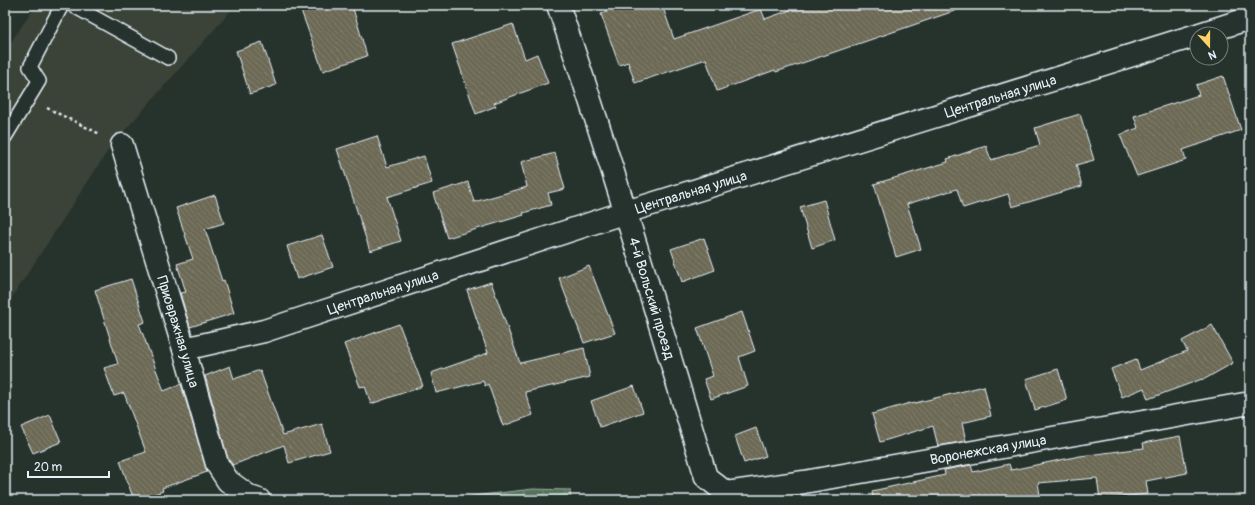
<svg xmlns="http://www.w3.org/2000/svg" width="1255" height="505" font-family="Pangolin,sans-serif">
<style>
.built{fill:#3b4339}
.wetland{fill:url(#wetland-marsh);stroke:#9eb2aa}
.building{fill:url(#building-back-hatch);stroke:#e8f1f8}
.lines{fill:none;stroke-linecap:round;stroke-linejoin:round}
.service-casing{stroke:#e8f1f8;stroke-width:16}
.minor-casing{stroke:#e8f1f8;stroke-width:25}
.path{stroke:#e8f1f8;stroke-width:2.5;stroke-dasharray:3 3;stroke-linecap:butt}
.service{stroke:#26332d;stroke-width:13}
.minor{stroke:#26332d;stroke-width:22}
.labels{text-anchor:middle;stroke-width:3.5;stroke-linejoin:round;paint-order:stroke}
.street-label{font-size:14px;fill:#e8f1f8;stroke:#26332d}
</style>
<defs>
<pattern id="wetland-marsh" width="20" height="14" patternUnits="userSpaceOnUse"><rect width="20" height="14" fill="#54735b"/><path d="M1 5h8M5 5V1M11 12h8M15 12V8" fill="none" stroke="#758e7b"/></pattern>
<pattern id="building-back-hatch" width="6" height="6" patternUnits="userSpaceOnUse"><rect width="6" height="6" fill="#6c6955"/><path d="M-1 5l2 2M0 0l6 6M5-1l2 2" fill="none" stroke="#817f6e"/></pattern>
</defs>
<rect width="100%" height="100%" fill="#26332d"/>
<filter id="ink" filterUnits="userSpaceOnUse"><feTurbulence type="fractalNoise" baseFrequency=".025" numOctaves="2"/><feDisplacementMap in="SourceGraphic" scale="8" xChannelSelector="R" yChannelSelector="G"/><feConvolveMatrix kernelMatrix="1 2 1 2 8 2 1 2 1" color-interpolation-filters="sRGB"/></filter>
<g filter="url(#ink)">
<path class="built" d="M36,5H236L111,146L5,308V51Z"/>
<path class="wetland" d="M533,489L570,490L571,500H453L473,496Z"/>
<path class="building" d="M299,5H352L367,56L323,71Z
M604,5H662L674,39L761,9L765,19L804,5H963V8L776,72L775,70L717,91L706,59L635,83L628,62L619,65L601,14L607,12Z
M513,24L525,59L537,54L548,83L494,103L496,106L476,114L452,44Z
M262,42L276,85L250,94L236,51Z
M1223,76L1241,130L1183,150L1186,160L1137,176L1120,135L1138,128L1134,116L1199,95L1196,85Z
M1080,114L1094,160L1076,165L1082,186L1012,207L1008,194L963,208L957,189L907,204L921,249L896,257L874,184L948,162L947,159L986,146L991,160L1040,145L1035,128Z
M377,136L387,167L424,156L432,183L387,197L401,241L370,251L337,149Z
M555,153L565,189L548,193L551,205L523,213L524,215L447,238L433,193L468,182L474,202L527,187L521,162Z
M215,195L224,223L205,229L222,281L224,280L234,313L190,327L180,293L186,292L177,264L193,259L176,208Z
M824,200L835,240L812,248L800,207Z
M322,235L333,267L297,279L287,246Z
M704,238L715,270L682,282L671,249Z
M589,266L615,333L584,343L559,278Z
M131,279L145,322L139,324L164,391L181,384L207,472L162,488L163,491L138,500H134L120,461L146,452L124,393L114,396L104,368L118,364L95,290Z
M491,282L520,363L584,348L590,377L525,392L533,415L503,426L488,384L485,386L483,381L436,393L431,373L488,353L467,290Z
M742,312L755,351L739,357L748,386L711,399L704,379L713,376L697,328Z
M399,324L423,386L371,404L365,386L360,387L344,344Z
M1212,325L1233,363L1203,380L1202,379L1148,399L1144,388L1122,397L1111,369L1136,359L1140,370L1187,351L1182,341Z
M230,366L234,379L260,370L283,435L322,424L330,451L289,463L284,445L233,465L228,459L205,376Z
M1058,369L1067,400L1035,410L1026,379Z
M634,386L643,412L600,427L591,401Z
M984,386L991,416L962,423L966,441L938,446L933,426L880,442L872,414L910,403L911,404Z
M50,415L61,442L33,453L21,427Z
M756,428L766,456L744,463L735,436Z
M1180,436L1187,473L1146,481L1148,494L1100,499L1097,478L1038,483L1040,495L1018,500H873L872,491L945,475L944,470L971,465L973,472L1009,464L1011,470L1080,456L1144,448L1143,443Z"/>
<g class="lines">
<g class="service-casing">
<path id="service" d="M72,5L168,58
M5,137L39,81L30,67L62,5"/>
</g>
<g class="minor-casing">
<g id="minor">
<path id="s1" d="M558,5C612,161 658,319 706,477L726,493L804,482L1250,403"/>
<path d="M1200,34L1250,18"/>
<path id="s2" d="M122,145L184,349L217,464L228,481L250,497L259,500"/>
<path id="s3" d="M184,349L264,331L626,212L1197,35"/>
</g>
</g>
<path class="path" d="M5,87L10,90
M47,108L100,134"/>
<use href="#service" class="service"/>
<use href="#minor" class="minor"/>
</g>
</g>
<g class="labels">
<g class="street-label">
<text dy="5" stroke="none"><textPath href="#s3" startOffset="855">Центральная улица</textPath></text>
<text dy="5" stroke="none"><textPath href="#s3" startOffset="531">Центральная улица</textPath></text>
<text dy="5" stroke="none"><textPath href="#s3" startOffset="207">Центральная улица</textPath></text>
<text dy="5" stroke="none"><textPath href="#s1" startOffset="308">4-й Вольский проезд</textPath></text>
<text dy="5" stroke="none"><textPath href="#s2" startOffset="195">Приовражная улица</textPath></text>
<text dy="5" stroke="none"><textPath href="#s1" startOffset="786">Воронежская улица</textPath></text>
</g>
</g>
<rect width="1255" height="505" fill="none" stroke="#26332d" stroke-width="20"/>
<rect x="10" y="10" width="1235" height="485" fill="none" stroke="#e8f1f8" stroke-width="1.5" filter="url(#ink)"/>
<g transform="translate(1209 46) rotate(159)"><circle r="19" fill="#26332d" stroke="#747f7e"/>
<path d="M0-3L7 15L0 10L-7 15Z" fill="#ffd166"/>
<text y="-6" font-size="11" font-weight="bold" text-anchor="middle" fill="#e8f1f8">N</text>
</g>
<path d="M28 471v6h81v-6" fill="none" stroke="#e8f1f8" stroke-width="2"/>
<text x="34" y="471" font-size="12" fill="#e8f1f8" stroke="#26332d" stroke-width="3" paint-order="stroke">20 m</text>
</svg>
